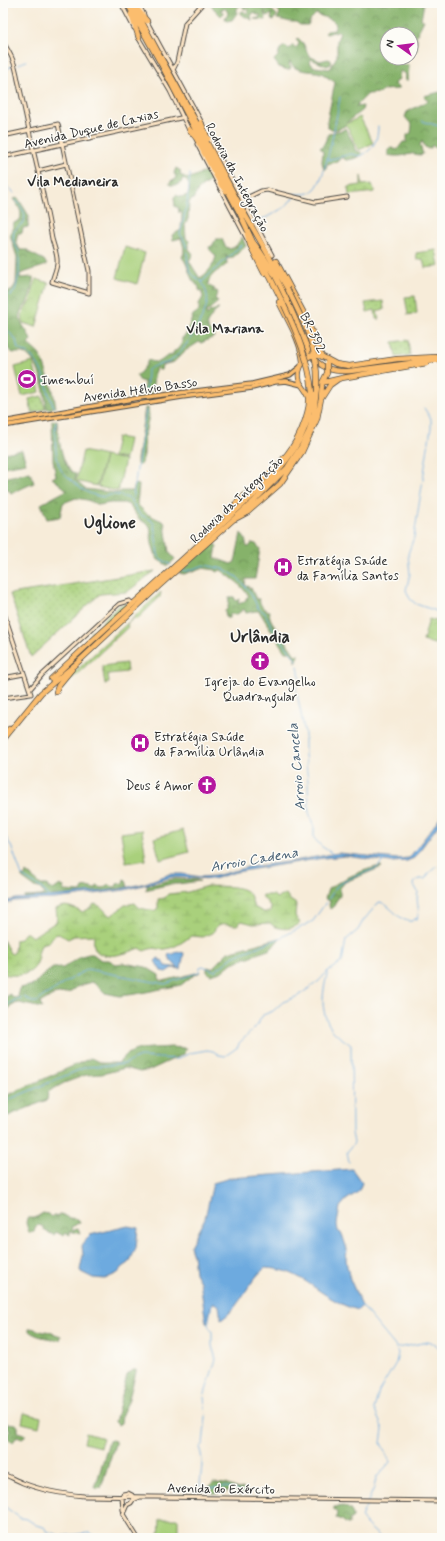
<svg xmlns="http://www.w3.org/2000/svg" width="445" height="1541" font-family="Mynerve,sans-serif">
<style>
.grass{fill:url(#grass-dots);stroke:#6a7e53}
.forest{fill:url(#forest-crowns);stroke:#586e4b}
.wetland{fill:url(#wetland-marsh);stroke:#6a7e53}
.park{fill:url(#park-crowns);stroke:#6a7e53}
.pitch{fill:#a9d07b;stroke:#6a7e53}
.water{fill:#6daadf;stroke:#4c6a85}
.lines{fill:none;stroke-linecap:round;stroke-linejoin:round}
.stream{stroke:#6daadf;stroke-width:1}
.secondary-casing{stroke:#4a4845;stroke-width:5}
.primary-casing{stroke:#4a4845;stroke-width:5.5}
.highway-casing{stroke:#4a4845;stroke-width:6}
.secondary{stroke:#fde5c5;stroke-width:3}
.primary{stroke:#fbbd6e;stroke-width:3.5}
.highway{stroke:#fbbd6e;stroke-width:4.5}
.highway-bridge-casing{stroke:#4a4845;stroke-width:6;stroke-linecap:butt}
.highway-bridge{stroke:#fbbd6e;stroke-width:4.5}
.labels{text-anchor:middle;stroke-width:3;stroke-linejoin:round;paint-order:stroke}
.street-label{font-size:13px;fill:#2b2b2b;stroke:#fdfcf7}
.poi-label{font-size:13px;fill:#2b2b2b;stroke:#fdfcf7;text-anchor:start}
.neighbourhood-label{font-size:14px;font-weight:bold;fill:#2b2b2b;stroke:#fdfcf7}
.water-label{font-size:14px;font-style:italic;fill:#455e73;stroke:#fdfcf7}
.district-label{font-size:17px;font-weight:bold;fill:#2b2b2b;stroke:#fdfcf7}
</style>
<defs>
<pattern id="grass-dots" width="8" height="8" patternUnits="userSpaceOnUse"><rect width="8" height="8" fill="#a9d07b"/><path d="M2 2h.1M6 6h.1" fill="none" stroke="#92b36a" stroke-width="1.8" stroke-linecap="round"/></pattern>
<pattern id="forest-crowns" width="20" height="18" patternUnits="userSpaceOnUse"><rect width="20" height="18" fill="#86b26b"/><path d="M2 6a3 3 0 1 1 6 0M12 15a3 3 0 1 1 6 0" fill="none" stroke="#6e9158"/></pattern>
<pattern id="wetland-marsh" width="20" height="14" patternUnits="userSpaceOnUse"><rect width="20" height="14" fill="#a9d07b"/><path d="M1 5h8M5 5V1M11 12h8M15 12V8" fill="none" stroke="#92b36a"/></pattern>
<pattern id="park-crowns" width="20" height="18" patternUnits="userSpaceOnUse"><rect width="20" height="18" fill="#a9d07b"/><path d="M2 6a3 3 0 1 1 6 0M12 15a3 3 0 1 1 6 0" fill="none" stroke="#92b36a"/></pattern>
</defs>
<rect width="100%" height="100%" fill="#fdfcf7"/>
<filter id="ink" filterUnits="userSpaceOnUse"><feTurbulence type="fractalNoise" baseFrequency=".025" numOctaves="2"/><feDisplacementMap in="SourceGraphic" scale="8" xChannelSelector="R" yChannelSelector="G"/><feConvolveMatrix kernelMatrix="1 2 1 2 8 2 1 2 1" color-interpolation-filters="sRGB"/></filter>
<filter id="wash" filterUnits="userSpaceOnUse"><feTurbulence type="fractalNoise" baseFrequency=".012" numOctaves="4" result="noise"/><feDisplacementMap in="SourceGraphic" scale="16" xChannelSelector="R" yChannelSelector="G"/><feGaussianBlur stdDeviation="0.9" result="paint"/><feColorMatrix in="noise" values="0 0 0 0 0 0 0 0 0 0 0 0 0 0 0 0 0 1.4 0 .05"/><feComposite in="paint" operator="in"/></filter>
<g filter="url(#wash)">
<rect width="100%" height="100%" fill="#f7ecd9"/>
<path class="grass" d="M361,176L363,185L372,184L375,192L349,195L348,187L361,185Z
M415,296L417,313L408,315L405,297Z
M383,301L384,309L377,311L379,319H376L375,310L367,312L365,303L373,302L374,304V302Z
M408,340L410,355L396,357L393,342Z
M42,396L45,409L32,413L29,399Z
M155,571L127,592L100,594L31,657L10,594Z
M161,592L160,597L136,620L134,618L127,624L128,627L62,688H60L69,677Z
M128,603L130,604L95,635L91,634V631L93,632L103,623L102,621L120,605Z
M126,663L127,672L108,674L109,683L105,684L102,666Z"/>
<path class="forest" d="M205,3H424L421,20H424L416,36L417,38V50L411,55V34H387V58H406L405,60L402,62L403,64L409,66L408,80H405L406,74L400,71L399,79L394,83L399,89L383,90L380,93L368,94L355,107L363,106L362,111C355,114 352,120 346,123L345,126L336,130L328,128L327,122L335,82C331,80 327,77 323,74C313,69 293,74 290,61L289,64L291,68L288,70L279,67L274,60L278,56L280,49L285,46L289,49L293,45L295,48L298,46L299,43L296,40L298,38L303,43L309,56L320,61L328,59L331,60V64L327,66L311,59L309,63L315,67L330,69L337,56V40L340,33L338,31L336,33L333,32L327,34L325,33L327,31L334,30L336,24L332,20L316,14L310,20L308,25H300L296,22H291L278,19H277L280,13L278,10L270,5L266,7H263V9L266,10L270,8L277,15L274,20L271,19L272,14L267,16L264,11L266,20L254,19L259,18L261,15H257L254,12L251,16L252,20L240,14L241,12L243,11L248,14V9H244L242,4L237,8V13L232,20L227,21L225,18L228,13L225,8L220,10L224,13L221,16L214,9L211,4L207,3L205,5Z
M440,92L442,95V147L440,145L436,149L432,145L431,148L428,149L425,147L422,141L420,145L423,154L420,155C417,155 413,153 411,154C403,156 395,157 388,155V150L392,148L397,150L403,142H407V135L411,133L412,125L405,117L407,112L428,101L424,96Z
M345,128L354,144L355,150L362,153C359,159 352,159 346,160L342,157L337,162L327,164L326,169L324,170L322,162L323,151L320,148L324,144L329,133L343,130Z
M176,168L181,171L180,173L181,176H183L188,179L206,171L211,180L199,189L193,199L189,202L188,219L185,225L186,238L189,241V249L193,254L189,261L199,277L200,278C208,273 214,265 216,256L210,250L209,247L212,246L216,239H222L225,246L230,249L236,246L242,237L246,246L232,258L227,259L226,255L227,264C219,271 210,273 208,284L211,287L215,289L212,291H217L218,293L215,298L218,302L206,312L207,315L210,311L219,309L213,314L207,323L209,331L215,332L214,337L201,343L199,342L185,351L174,362L162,365L161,370H159L156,367L151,394L143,395L144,382L140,381L136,375H138L146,365L148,360C163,366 160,357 172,355L174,351L177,350L182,343V338L186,335L193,315L199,311V304L203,297L201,291L199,290V287C187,278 191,268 182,257C186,251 183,245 181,238L173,240L172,235L181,230C181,224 182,219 182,213L181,211L179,213L178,207H175L174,197L176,195L181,197L188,195C191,188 189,182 183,178L181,183L177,185H170V182L172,180L173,182L176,177L174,173Z
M18,198L29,216L28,227L23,228L22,233H18L16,242L20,250H28V252L44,260L47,265L20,274V278L33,277C34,282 29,300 26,305C24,308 20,310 20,315C20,326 29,331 31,341L28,344L39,354L43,361L53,391L56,407L48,409L46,408C45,393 40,358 23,353C18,352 13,355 9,350C0,335 3,309 3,292L12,291L16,283L17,257L10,235L14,223L20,220C23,211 18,206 13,199Z
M145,408H148L149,416L144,439V455L141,464L138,467L137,464V459Z
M57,420C58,433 61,469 76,474L75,480L85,489L118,493L121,491H133L135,484L139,485L137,504L147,514L164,522L165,525L169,552L175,559L168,566L157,559L152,544L150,526L139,519L129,505L124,503H110L99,505L87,500L76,498L63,503L60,517L47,519L41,504L67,490L52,478L56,476L53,460L52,421Z
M22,450L26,463L3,467V453Z
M30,472L34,483L11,493L8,489L3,490V478Z
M241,533L245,539L247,547H249L252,543L256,544L260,549L255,579H246L245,585L248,586L249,588H251L256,599H259C260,605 264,611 270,611C267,620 278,629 284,636C286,638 286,642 288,645C291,648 292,651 295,655L298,654L297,661L295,662V657L290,652H285L259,611H255L246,613L244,609L236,615L230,614L229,618H226L225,611L228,608L229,597H234L236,601L239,599L238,604L246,601V598L249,596L238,583L221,570L217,572L216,570L202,568L184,574L179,573L213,542L217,546L215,558L231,564L235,562Z
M381,866L382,867L345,882L340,888V896L336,901L334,906L330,909L329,905L330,901L325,899L328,889C342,879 364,869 381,866Z
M26,872L41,885H46L48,886V889L51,888L53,890L60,885L64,887V891L81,892L83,888C90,886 92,889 97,889L96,887L97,886L102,888L106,887L108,884L110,886L116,887L117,884L123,883L124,879L126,880L128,887L91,893L24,899L25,897L41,896L45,894L39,888L34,887L22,878V876H25Z
M173,879L197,880L200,881L178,884H171L145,890L147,888V886Z
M280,938L271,949L232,963L221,972L210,975L207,972V967L212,968L228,952Z
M89,954H93L101,960H109L116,964L124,963L146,967L159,975V979L163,981L200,972L191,977L181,985L136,994L120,996L105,993L96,984L91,982L77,987L71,992L53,995L40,1003L42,1008L19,1003L11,1005L8,1010L3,1014V1001L9,994L15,998L18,997L20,988L33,985L43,975L53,968H63L81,956Z
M170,1047L187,1048L182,1055L150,1070L140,1072L125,1068L102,1074L86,1075L64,1083L48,1092L47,1100L3,1118V1097L91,1058L101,1063H119C131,1045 150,1049 170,1047Z
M43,1213L48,1214L51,1217L53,1215L57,1217L61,1214C64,1215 67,1218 70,1218C75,1219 78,1217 80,1222L72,1227L73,1230L78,1229L80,1234L70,1231V1235L66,1233L64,1236L56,1232L54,1235L45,1231L42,1226L38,1225L35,1227L34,1232L29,1233L26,1223L27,1218H35Z
M31,1328L44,1332L46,1331L61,1336L60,1340C51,1339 35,1337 29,1331V1329Z
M133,1370H136V1372L128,1402L122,1414L121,1423L118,1425L115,1422L127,1375Z
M7,1423L16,1424L18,1427V1432L25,1434V1436L22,1438L17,1436L13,1442L10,1441L8,1437L10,1429L3,1428V1426L5,1427Z
M112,1440L115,1441V1444L101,1488L96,1489L95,1488L109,1441Z
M213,1483L225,1484L239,1489L243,1488L246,1491L245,1493L239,1495L236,1494L234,1491H219L218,1494L212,1493L211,1491L207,1489Z
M343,1506C349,1508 353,1511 353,1517L349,1520V1524H347L342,1520L336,1518L337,1512L334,1510V1507Z"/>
<path class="wetland" d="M207,886C219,887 243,884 250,895C252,899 252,903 254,907L263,912H270C273,904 264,902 262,895H273L277,898L286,894L290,900L296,904L295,916L300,923C293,930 278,931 270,923L253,924L242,921L237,925C225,925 219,919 213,933L203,937L191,936C183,942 176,947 166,949C156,950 156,946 144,951L140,948C126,954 89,966 94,937L93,935L74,936L68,939L59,934L54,935L49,942L41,944C40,947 39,951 38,954C38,960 40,954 38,960C34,976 17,977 3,974V940L10,953L12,954L14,953L15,940L20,939L25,933H27L32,937L56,922L57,917L56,909C65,903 73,908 82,912L91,908L94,904C102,906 104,910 109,915L111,916L125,905L135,903L140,908L154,911L158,908V899L165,898L168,894L188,892Z"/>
<path class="park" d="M436,250L439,266L425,268L423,259L417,260L416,253Z
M36,279L49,283L36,327L23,323L22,314L30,301Z
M429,619L442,622V646L423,641Z"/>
<path class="pitch" d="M360,117L373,143L359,150L346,124Z
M125,247L145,253L137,284L117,278Z
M33,362L40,392L22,396L15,367Z
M117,437L129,439L125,459L113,457Z
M83,451L105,456L97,486L76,481Z
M105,456L125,460L118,491L98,487Z
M142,830L146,860L126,863L121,833Z
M183,830L189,852L160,860L154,838Z
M24,1413L41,1417L39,1427L22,1423Z
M86,1433L103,1438L100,1447L84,1443Z
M160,1519H178V1538H159Z"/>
<path class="water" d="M442,814V820L414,858L407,861L391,862L346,856L323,858L236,872L213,879L172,877L125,890L55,899L14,901L3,905L4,902L16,899L58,896L121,889L145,883L170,874H182L201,877L215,876L248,867L288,862L338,853L397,859L409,858L433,827Z
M177,951L184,953L181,969L172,968L166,972L161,971L155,961L158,958L160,959L159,961L162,960L166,966L179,968L175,965L168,957L169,954H174Z
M352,1169L362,1183L358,1192L346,1200L340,1207L337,1224L338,1231L342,1234L347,1249L346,1259L347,1266L350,1279L362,1306L358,1310C352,1308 344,1306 338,1302C310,1288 299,1269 265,1268C247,1282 241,1307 221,1320L219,1306L217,1304L213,1303L211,1306L207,1324L206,1323L200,1282L195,1273L193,1255L190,1246L205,1218L213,1183L230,1178Z
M128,1226L138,1228L136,1248L129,1263L123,1267L118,1273L105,1279L93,1278L81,1272L80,1270L83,1255L82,1246L85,1240L90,1235Z"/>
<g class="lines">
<path class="stream" d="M19,64L26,61
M3,71L12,66
M422,121L442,127
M328,160L351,154L361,156C374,149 378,140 378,126
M3,183L14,193
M294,195V194C301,194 309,195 315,189C326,178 337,116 340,97
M16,200C27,214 29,219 14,231L13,240L19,252V274L15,291L7,299V317L4,326L16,340L18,349C23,351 29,353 32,357C45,369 46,391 54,407
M260,221L285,207L293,198
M202,282C214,268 230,258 242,244
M146,392L147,371C153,364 161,365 169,362C183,354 211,311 207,295C206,291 204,284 201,281C197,278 190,274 189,268C185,254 190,247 180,234L187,204L190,174
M424,408L431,419V428L414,537L408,554L410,574L406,590L410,599L416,604L442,613
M56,421C54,434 55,458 61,470C63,473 67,476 70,479C82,490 88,495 105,497C112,492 122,496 130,499L139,514L151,520L154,524L158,555L161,559L171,565
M132,502L146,410
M182,570L187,571L204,565L224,569L237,577L251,593L258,608L265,613L272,627L297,661
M298,666L300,678L296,688L305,734V755L308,781L309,812L314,828V838L321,846L333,854
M3,818L5,836L11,846L22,876L41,888L50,897
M328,972C322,992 319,1014 334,1032C339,1037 346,1041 351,1045L352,1133L354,1143L347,1152L349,1162
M3,1007L17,999L24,997L32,1002H37L44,996L87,969L165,984L199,972L200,967L203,966L215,971L234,956L280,938L313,921L338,885L351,878L377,868L384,860
M3,1102L86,1067L124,1064L140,1057L178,1059L190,1053L207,1050L213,1051L219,1055L225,1056L238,1047L239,1043L254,1029L263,1015L273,1011L283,1002L298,996L319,981L328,971L342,962L346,940L358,930L363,921L378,903L380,902C391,905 400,923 412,921L414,919H417C421,908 415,902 418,892L414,885L415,881L419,879H425L429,873L436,867L442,868
M212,1304L208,1325L212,1332V1346L216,1359L204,1397L206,1417L203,1444L199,1447C205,1463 200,1471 200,1488L226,1487L243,1492
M361,1305L395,1346L398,1353L396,1363L379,1391L374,1409L383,1429L381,1443L390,1462L376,1478L374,1488L361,1517L366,1524L381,1538
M397,1348L428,1342L436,1345L442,1351
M3,1497L4,1506L20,1518L27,1519L36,1525L44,1527L47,1531L61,1536
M45,1538L89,1533L102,1538"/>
</g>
</g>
<g filter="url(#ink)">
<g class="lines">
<g class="secondary-casing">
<path id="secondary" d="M121,3L134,28
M138,3L144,15
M146,20L202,123
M138,37L170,91L189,130
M3,42C12,56 15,63 18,80C25,110 31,141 38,171C43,194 48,216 52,239C54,246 58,256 57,263C57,269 53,276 52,282L89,293V271L58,124C40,128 21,132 3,136
M173,70L177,62L185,23L203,3
M209,137L272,255
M197,144L248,241
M3,157L185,117
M38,171L66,164
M242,200L261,191L267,190L315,202L347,197
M3,610L31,694L3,698
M3,678L24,674
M30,689L42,675L119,604L129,601L133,603
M3,1474C10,1477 16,1480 23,1483C43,1491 62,1494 84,1496L442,1501
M122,1497L123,1494L128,1493L132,1495L133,1498
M122,1497L123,1510
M123,1514L138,1538
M123,1514L127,1505L131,1503L133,1500L140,1497"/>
</g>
<g class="primary-casing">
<path id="primary" d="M3,422L139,398L252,384L290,375L300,367
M3,426L182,397L252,388L275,382L286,381L302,385"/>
</g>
<g class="highway-casing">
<path id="highway" d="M127,3L161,64
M132,3L164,63
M138,10L147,21
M131,14L139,38
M193,116L243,211L287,288
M189,118L240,214L259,255L284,305
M201,122L208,139
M189,129L196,138L221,185L226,191
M247,234L250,245L264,273
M253,242C279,275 294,316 310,354C320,368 333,372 350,371L442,359
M276,261L306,317L322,357
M279,302C288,321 301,341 303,362
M321,356L336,364L349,366L397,359L436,357
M321,383L342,378L427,363
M321,399L330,385L337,380
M226,517C232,505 244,496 255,487C274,470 291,454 301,431C305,421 310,409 309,398C308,392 303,388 300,382C296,372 302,361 310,356
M235,519L248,512L280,484L302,452L317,419L321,399L322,383L327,373
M51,679L93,640L270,480C294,453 311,429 312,392
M56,692L58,686L72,669
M3,735L9,729
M3,740L41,693L77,663L159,586L253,502L287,468L301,447L309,431L314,413L317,388"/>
</g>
<use href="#secondary" class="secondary"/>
<use href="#primary" class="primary"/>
<use href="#highway" class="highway"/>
<g class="highway-bridge-casing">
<path id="highway-bridge" d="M164,63L193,116
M161,64L189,118
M287,288C304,322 319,350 317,388
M284,305C297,333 309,361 312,392
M310,356L314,355L319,356
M327,363V373"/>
</g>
<use href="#highway-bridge" class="highway-bridge"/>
</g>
</g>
<defs>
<g id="stadium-disc" transform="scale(1)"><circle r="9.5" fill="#b5179e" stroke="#fdfcf7"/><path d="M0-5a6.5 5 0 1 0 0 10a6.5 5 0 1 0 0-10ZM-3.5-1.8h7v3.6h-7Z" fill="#fff"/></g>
<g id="hospital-disc" transform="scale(1)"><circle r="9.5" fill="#b5179e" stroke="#fdfcf7"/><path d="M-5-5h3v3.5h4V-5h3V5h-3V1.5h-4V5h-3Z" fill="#fff"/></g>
<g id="church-disc" transform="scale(1)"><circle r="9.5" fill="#b5179e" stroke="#fdfcf7"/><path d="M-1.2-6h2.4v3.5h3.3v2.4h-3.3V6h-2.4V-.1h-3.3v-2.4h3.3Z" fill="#fff"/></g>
</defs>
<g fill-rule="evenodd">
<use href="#stadium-disc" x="27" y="379"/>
<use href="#hospital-disc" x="283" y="567"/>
<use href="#church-disc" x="260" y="661"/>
<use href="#hospital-disc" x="140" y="743"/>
<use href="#church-disc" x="207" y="785"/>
</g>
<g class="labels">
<g class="street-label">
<text transform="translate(91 128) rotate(-13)" y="5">Avenida Duque de Caxias</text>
<text transform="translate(238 177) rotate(62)" y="5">Rodovia da Integração</text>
<text transform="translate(314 332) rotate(63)" y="5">BR-392</text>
<text transform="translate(140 389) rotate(-8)" y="5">Avenida Hélvio Basso</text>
<text transform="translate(236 499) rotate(-43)" y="5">Rodovia da Integração</text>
<text transform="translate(221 1488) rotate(1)" y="5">Avenida do Exército</text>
</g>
<g class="poi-label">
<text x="41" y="384">Imembuí</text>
<text x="297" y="565">Estratégia Saúde<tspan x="297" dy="15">da Família Santos</tspan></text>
<text x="260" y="686" text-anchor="middle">Igreja do Evangelho<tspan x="260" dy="15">Quadrangular</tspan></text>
<text x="154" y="741">Estratégia Saúde<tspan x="154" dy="15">da Família Urlândia</tspan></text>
<text x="193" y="790" text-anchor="end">Deus é Amor</text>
</g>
<g class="neighbourhood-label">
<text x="73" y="186">Vila Medianeira</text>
<text x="225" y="333">Vila Mariana</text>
</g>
<g class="water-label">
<text transform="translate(296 767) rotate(-95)" y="5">Arroio Cancela</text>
<text transform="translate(254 859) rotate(-10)" y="5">Arroio Cadena</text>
</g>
<g class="district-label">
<text x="110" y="528">Uglione</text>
<text x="260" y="642">Urlândia</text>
</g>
</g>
<rect width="445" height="1541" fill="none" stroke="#fdfcf7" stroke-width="16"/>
<g transform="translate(399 46) rotate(284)"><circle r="19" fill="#fdfcf7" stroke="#a9a8a5"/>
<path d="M0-3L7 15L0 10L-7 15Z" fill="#b5179e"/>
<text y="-6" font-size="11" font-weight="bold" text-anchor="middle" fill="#2b2b2b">N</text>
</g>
</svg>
